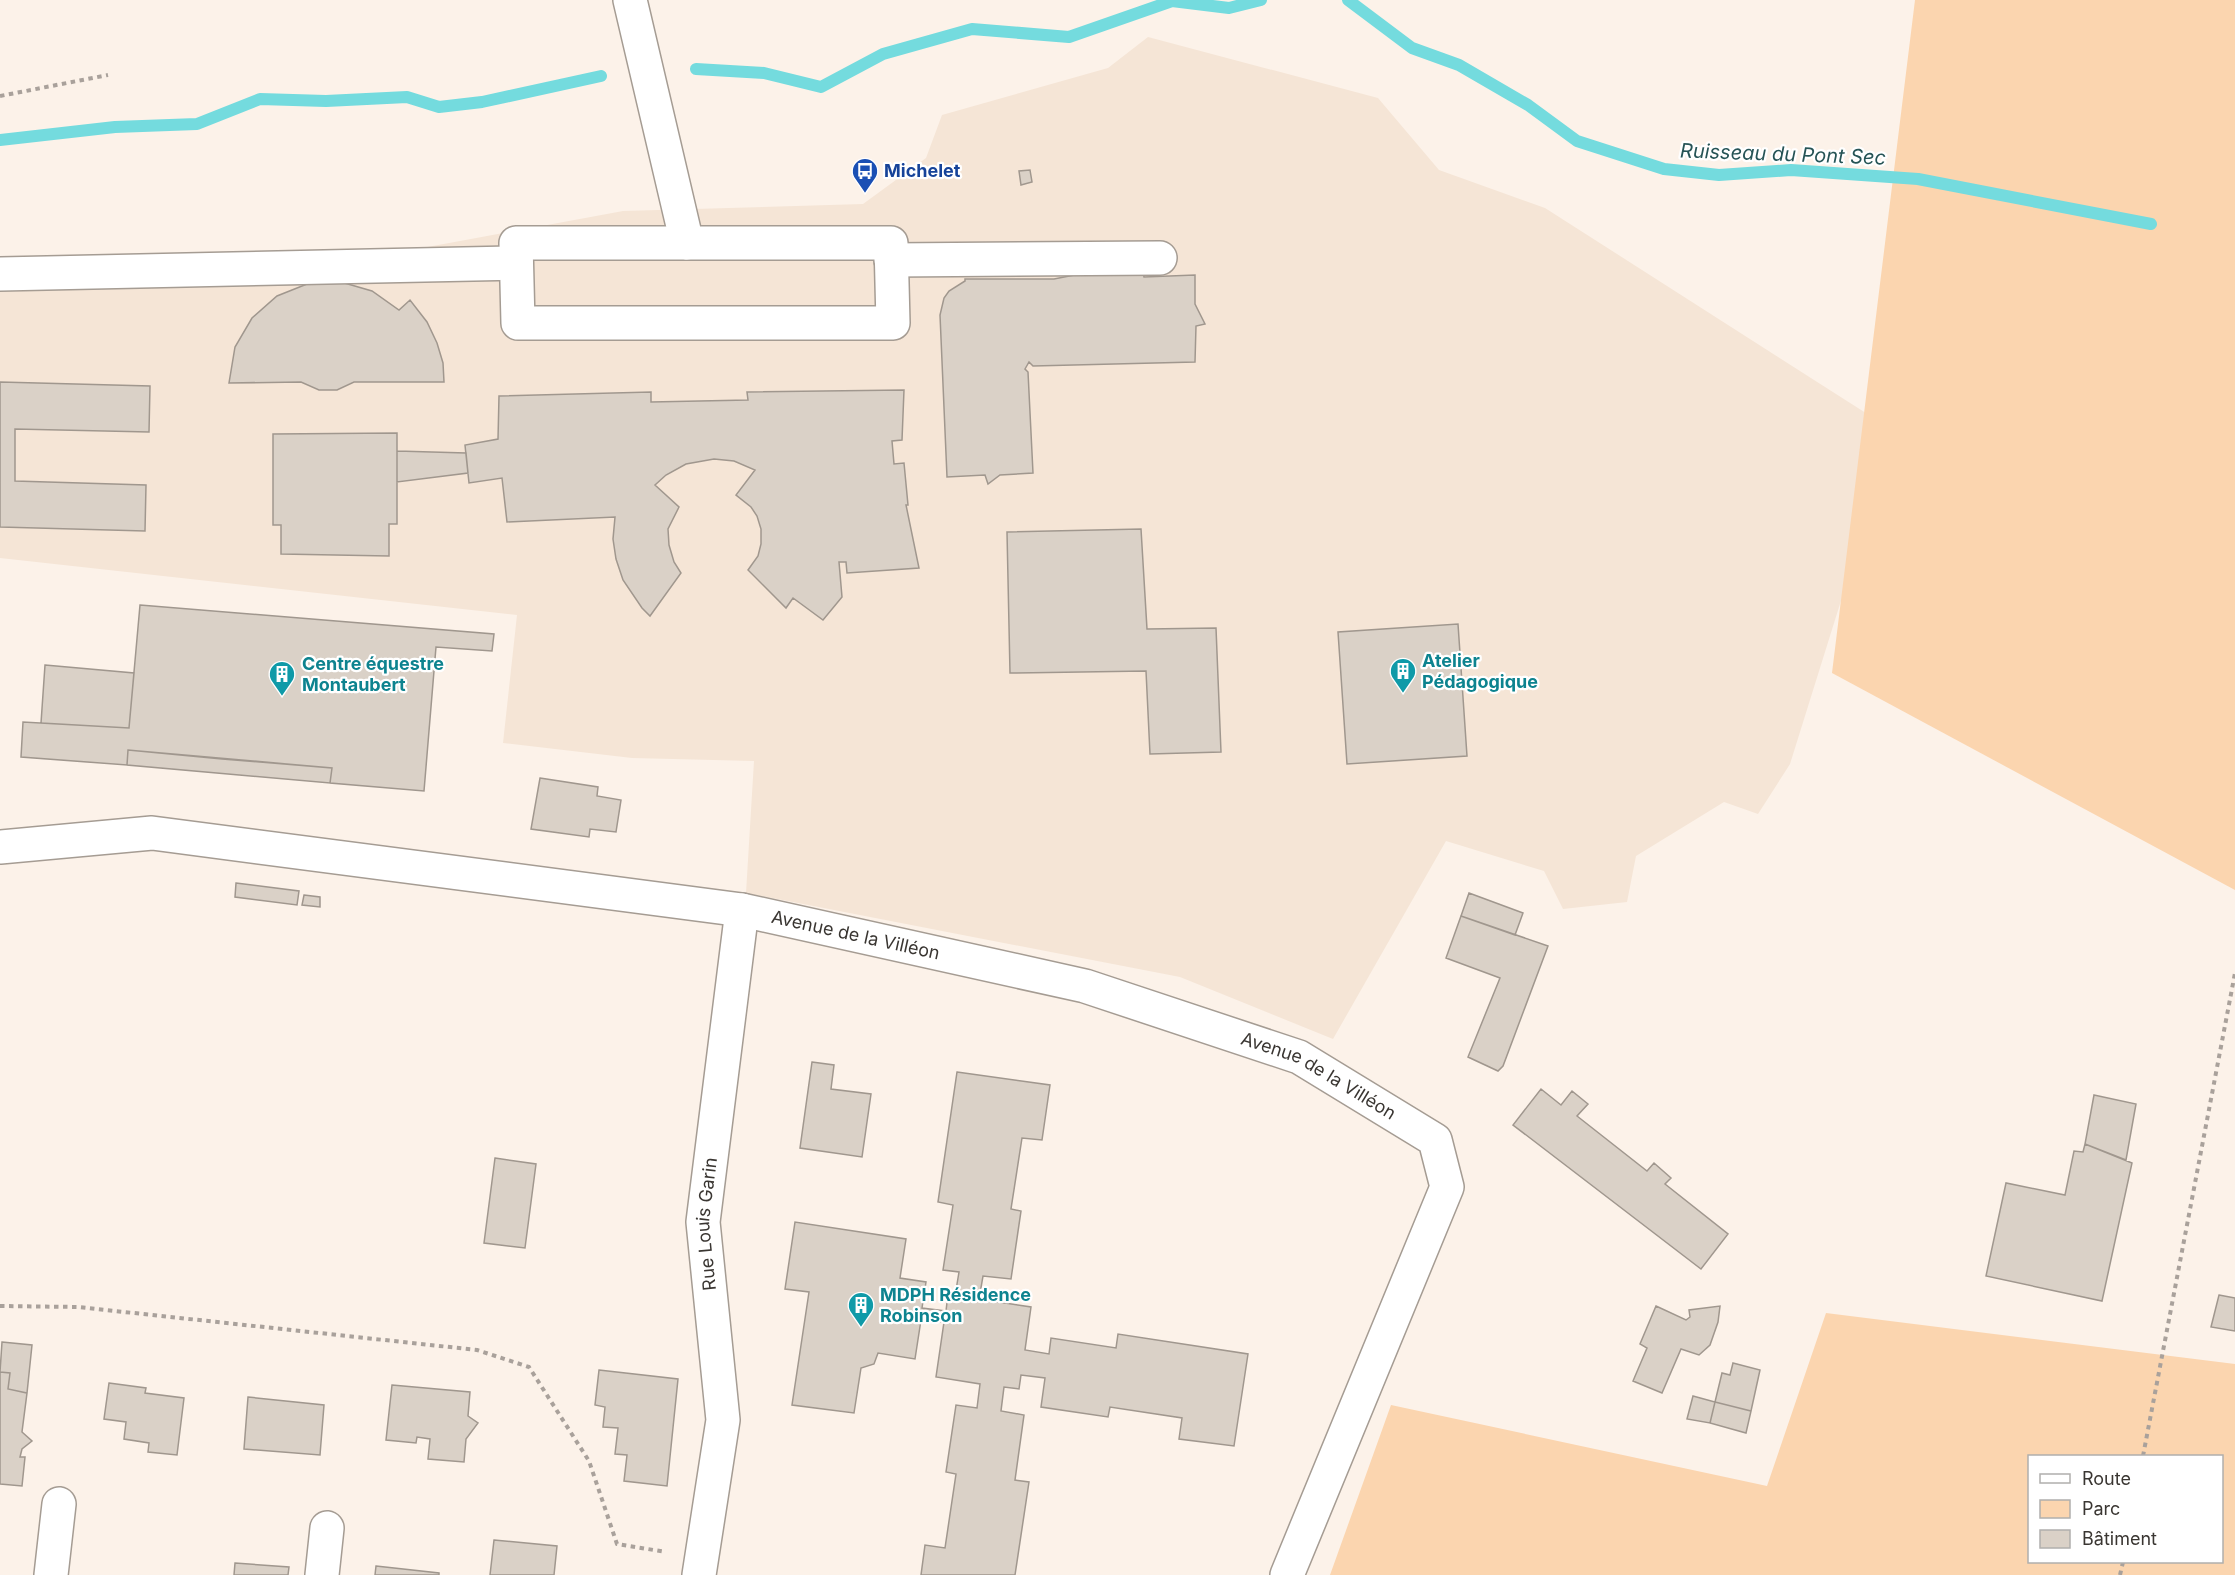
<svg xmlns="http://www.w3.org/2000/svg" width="2235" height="1575" font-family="Inter,sans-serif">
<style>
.built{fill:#f5e5d6}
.green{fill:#fbd5af;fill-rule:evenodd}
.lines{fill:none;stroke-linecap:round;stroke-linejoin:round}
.stream{stroke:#74dbde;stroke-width:12}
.building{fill:#dad1c7;stroke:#a0978e;stroke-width:1.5}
.minor-casing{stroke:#a59c93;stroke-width:36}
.path{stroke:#a9a19b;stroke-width:4;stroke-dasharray:4.5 4.5;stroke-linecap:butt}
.minor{stroke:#fff;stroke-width:33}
.labels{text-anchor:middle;stroke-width:4.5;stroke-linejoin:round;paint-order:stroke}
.transit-label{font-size:18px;font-weight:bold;fill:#164399;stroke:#fff;text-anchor:start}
.culture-label{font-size:18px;font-weight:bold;fill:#0d838f;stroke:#fff;text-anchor:start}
.street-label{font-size:18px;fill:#3a3632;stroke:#fff}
.water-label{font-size:20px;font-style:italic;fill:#265456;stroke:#fff}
</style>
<rect width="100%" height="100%" fill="#fcf2e9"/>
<path class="built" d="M1148,37L1378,98L1439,170L1545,208L1894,431L1790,764L1758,814L1724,802L1636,856L1627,902L1563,909L1544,871L1446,841L1333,1039L1180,977L746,893L754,761L632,758L503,743L517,615L0,558V266L319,267L623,211L863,204L926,158L942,115L1108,68Z"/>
<path class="green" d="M1915,0H2235V890L1832,673Z
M1826,1313L2235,1364V1575H1330L1391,1405L1767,1486ZM2222,1456V1562H2030V1456Z"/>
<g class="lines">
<path class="stream" d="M1348,0L1412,48L1459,65L1528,105L1577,141L1664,169L1719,175L1791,170L1918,179L2151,224
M696,69L764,73L821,87L883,54L972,29L1069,37L1172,1L1229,8L1261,0
M0,140L115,127L197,124L260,99L326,101L407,97L439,107L482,102L601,76"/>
</g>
<path class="building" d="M1030,170L1032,182L1021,185L1019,171Z
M1141,262L1144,277L1195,275V304L1205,324L1196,326L1195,362L1033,366L1029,362L1025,369L1028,372L1033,473L1000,475L988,484L985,475L947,477L940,315L944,298L949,291L965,281V279H1054Z
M341,282L372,291L399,310L410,300L427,322L437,343L443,363L444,382H354L337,390H319L301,382L229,383L235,347L252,318L277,296L307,284Z
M0,382L150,386L149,432L15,429V481L146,485L145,531L0,527Z
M904,390L902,440L892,441L894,464L904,463L908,505H906L919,568L847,573L846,562H839L842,597L823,620L793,598L786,608L748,570L758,556L761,544V529L757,516L751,507L736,495L755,470L734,461L714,459L686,464L666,475L655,485L679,507L668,529L669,545L674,562L681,573L650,616L642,608L623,580L616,559L613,539L615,517L507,522L502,478L469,483L465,445L498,439L499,396L651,392V402L748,400L747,392Z
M397,433V524H389V556L281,554V525H273V434Z
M397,451L466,453L468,473L397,482Z
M1141,529L1147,629L1216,628L1221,752L1150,754L1146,671L1010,673L1007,532Z
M140,605L494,634L492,651L436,647L424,791L330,783L332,768L128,750L127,765L21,757L23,722L129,728Z
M1458,624L1467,756L1347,764L1338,632Z
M45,665L134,673L129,728L41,723Z
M128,750L222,759L332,768L330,783L127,765Z
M540,778L598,787L597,796L621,800L616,832L590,829L589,837L531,829Z
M236,883L299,891L297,905L235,897Z
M1469,893L1523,913L1515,935L1461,916Z
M304,895L320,897V907L302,905Z
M1461,916L1548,946L1503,1066L1498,1071L1468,1057L1500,978L1446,958Z
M812,1062L834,1065L831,1089L871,1094L862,1157L800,1148Z
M957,1072L1050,1085L1042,1140L1022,1138L1011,1209L1021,1211L1011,1279L983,1276L979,1299L1031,1307L1025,1350L1049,1354L1051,1338L1116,1348L1118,1334L1248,1354L1234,1446L1179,1439L1182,1418L1110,1407L1108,1417L1041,1407L1045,1378L1021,1375L1019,1389L1004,1387L1001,1411L1024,1415L1015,1480L1029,1482L1015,1575H921L925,1545L945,1548L956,1474L946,1472L956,1405L977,1408L980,1384L936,1377L944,1322L921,1320L915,1359L878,1353L874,1364L861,1368L854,1413L792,1405L809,1292L785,1289L795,1222L906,1239L900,1278L926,1282L922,1308L946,1311L948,1294L955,1296L959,1272L943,1270L953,1205L938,1202Z
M1541,1089L1561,1105L1572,1091L1588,1104L1577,1116L1647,1171L1654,1163L1671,1178L1665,1184L1728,1234L1701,1269L1513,1125Z
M2094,1095L2136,1104L2126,1160L2085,1144Z
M2085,1144L2132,1163L2102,1301L1986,1276L2006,1183L2065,1195L2074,1151L2083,1152Z
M495,1158L536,1164L525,1248L484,1243Z
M2219,1295L2235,1298V1331L2211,1327Z
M1656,1306L1686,1320L1690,1317L1689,1310L1720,1306L1718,1322L1710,1345L1699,1355L1681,1349L1662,1393L1633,1381L1647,1348L1640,1344Z
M2,1342L32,1345L27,1393L8,1389L10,1373L0,1372Z
M1733,1363L1760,1370L1751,1411L1715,1402L1722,1373L1730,1375Z
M599,1370L678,1379L667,1486L624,1481L627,1455L615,1454L618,1428L603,1427L605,1407L595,1405Z
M0,1372L10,1373L8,1389L27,1393L22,1432L32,1441L22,1449L20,1457H25L22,1486L0,1484Z
M109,1383L146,1388L145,1393L184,1398L177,1455L148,1452L149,1443L124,1439L126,1422L104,1419Z
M392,1385L470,1392L468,1416L478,1423L466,1439L464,1462L428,1459L430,1439L417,1437L416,1443L386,1440Z
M1693,1396L1715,1402L1710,1423L1687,1419Z
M248,1397L324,1405L320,1455L244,1449Z
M1715,1402L1751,1411L1746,1433L1710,1423Z
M494,1540L557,1546L554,1575H490Z
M235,1563L289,1567L288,1575H234Z
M376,1566L439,1573V1575H375Z"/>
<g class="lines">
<g class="minor-casing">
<g id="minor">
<path d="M630,0L687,243"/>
<path d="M516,243H891L893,323H518Z"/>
<path d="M891,260L1160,258"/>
<path d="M0,274L516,263"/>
<path id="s1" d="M0,847L152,833L742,910L1085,986L1299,1057L1435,1140L1447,1187L1287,1575"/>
<path d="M51,1575L59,1504"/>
<path d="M322,1575L327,1528"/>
<path id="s2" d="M699,1575L723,1420L703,1222L742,910"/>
</g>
</g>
<path class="path" d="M0,96L108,75
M0,1306L78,1307L477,1350L529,1367L589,1461L617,1544L666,1552
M2143,1456L2235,973
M2120,1575L2123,1562"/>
<use href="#minor" class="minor"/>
</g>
<defs>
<g id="bus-pin" transform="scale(1.35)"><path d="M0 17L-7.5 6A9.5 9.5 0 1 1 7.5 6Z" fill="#1a4fb4" stroke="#fff"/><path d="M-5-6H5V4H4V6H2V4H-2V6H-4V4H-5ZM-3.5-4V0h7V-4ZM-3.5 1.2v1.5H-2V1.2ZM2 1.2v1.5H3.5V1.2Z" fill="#fff"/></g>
<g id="building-pin" transform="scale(1.35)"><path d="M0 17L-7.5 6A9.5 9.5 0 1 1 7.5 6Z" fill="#0f9aa8" stroke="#fff"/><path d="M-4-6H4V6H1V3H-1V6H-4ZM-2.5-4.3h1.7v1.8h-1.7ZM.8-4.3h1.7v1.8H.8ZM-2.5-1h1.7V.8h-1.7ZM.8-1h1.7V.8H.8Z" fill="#fff"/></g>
</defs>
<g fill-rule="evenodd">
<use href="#bus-pin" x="865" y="171"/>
<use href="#building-pin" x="1403" y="671"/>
<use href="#building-pin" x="282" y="674"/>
<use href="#building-pin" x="861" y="1305"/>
</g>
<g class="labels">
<g class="transit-label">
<text x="884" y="177">Michelet</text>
</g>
<g class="culture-label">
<text x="1422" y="667">Atelier<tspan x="1422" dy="21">Pédagogique</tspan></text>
<text x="302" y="670">Centre équestre<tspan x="302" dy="21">Montaubert</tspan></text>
<text x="880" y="1301">MDPH Résidence<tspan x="880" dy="21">Robinson</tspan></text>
</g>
<g class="street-label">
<text dy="6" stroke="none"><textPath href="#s1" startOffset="864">Avenue de la Villéon</textPath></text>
<text dy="6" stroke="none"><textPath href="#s1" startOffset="1350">Avenue de la Villéon</textPath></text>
<text dy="6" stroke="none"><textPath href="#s2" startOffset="354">Rue Louis Garin</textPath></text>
</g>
<g class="water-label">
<text transform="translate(1783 154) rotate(2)" y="7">Ruisseau du Pont Sec</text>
</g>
</g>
<rect x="2028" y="1455" width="195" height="108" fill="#ffffff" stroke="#b0afad" stroke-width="1.5"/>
<rect x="2040" y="1474" width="30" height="9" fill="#ffffff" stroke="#b0afad" stroke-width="1.5"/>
<text x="2082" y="1485" font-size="18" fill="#3a3632">Route</text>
<rect x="2040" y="1500" width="30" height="18" fill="#fbd5af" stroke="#b0afad" stroke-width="1.5"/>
<text x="2082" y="1515" font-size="18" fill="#3a3632">Parc</text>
<rect x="2040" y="1530" width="30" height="18" fill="#dad1c7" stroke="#b0afad" stroke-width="1.5"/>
<text x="2082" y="1545" font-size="18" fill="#3a3632">Bâtiment</text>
</svg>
